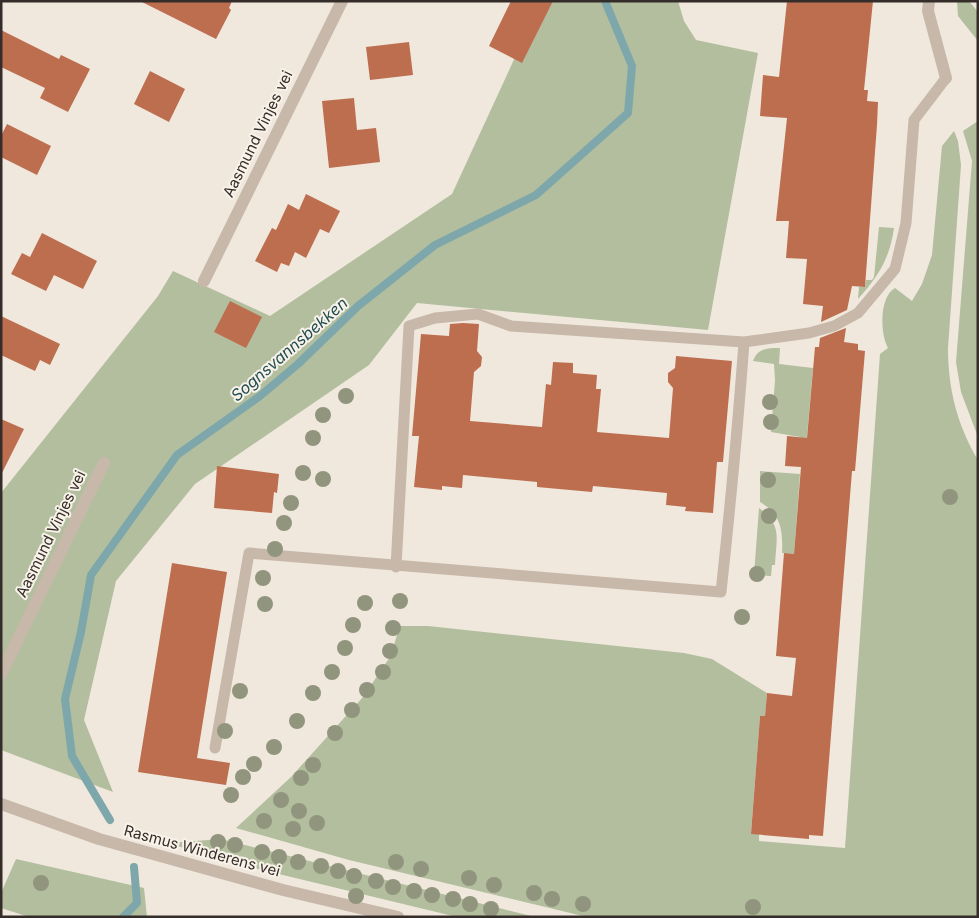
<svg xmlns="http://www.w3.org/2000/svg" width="979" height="918" font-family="Inter,sans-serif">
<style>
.green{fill:#b2be9e}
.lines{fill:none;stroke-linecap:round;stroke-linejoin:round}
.stream{stroke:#7ea7ab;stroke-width:8}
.building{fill:#bc6e4f}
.lane{stroke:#c7b8aa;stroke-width:11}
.street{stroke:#c7b8aa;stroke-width:12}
.tree{fill:#91957d}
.labels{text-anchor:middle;stroke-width:4;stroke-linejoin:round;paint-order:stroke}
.street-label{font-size:15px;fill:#352d29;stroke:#f8f2e9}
.water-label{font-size:16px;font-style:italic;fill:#224e53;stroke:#f8f2e9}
</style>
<rect width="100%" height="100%" fill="#f0e8dd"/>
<path class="green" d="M541,1H678L684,21L696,40L758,53L708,330L417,303L369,365L195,484L116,581L84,720L113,792L1,750V493L158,296L173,271L270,316L452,194Z
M957,1H969L978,12V41L958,16Z
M978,121V437L961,392L956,362L972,161L963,131Z
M954,131L958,141L961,165L948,348C948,388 957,425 978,460V917H587L349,860L236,828L291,777L363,697L390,657L400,626H428L684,653L712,659L767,693L765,716H760L751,833L759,834V841L845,848L880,354L888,348C880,334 879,297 895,288L912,301L922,284L932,255L942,146Z
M879,227L894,228C890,258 878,277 858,299L859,287H865L866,280H872L874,277Z
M780,348L779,364L813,368L806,447L800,437L771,432L775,380L774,364L753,361C758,348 767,348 780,348Z
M760,471L800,474L794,554L782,553C783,530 781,514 760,502Z
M759,508C783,526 776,538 775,565H772L771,576L754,575Z
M221,839L535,917H457L213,858L169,843Z
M16,859L144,888L147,917H29L1,908V893Z"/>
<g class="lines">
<path class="stream" d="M110,820L72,756L65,699L81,632L91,575L177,455L260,396L298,364L358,306L435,245L536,195L628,113L632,66L605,1
M123,917L137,903L134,867"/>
</g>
<path class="building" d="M140,1H232L229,8L231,10L216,39Z
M511,1H553L522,63L489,46Z
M787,1H873L864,90H868L867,101L878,102L877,125L865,287L852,286L847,310L821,322L823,306L803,304L807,259L786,258L789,221H776L787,118L760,116L763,75L779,77Z
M1,30L59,59L61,55L90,69L68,112L40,98L45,88L1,67Z
M409,42L413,75L370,80L366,47Z
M150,71L185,89L169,122L134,104Z
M354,98L357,130L376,128L380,162L329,168L322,101Z
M7,124L51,146L37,175L1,157V136Z
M306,194L340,211L329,233L320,229L306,258L295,252L289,266L281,263L277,272L255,261L272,228L276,230L288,204L299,210Z
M42,233L97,261L83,289L54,275L46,291L11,274L22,253L30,257Z
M230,301L262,317L246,348L214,332Z
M1,316L60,344L50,365L40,360L35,371L1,355Z
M463,323L479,324L477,351L482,357L481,366L474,372L470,421L542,427L546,384L551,385L553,362L573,363V373L597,375L596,389H601L597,432L669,438L673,388L668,382V373L675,368L676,356L732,361L723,462H717L713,513L685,511L686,507L666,505L667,493L593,486L592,492L537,487V482L463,475L462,488L442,486V490L414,487L419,436H412L421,334L449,336L450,324Z
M846,328L844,342L858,344V350L865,351L855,471H852L823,836L809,835V839L751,834L760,716H765L767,693L792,696L796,658L776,656L784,553L794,554L801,467L785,466L787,436L807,438L815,347H819L820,338Z
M1,419L24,429L1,475Z
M217,466L279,474L277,493L274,492L272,513L214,508Z
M172,563L227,572L197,758L230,763L226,785L138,772Z"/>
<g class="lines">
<path class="lane" d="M396,567L409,326L435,318L478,314L511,326L744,342L809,333L834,326L858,313L895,269L906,223L914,120L946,78
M215,748L249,553L721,592C730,509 738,425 744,342"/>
<path class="street" d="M929,1L928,11L946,78
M204,281L342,1
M1,674L104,463
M1,804L99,839L283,890L398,917"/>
</g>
<g class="tree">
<circle cx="346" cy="396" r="8"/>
<circle cx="770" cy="402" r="8"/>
<circle cx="323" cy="415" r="8"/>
<circle cx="771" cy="422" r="8"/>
<circle cx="313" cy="438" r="8"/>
<circle cx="303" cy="473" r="8"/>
<circle cx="323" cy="479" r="8"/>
<circle cx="768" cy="480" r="8"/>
<circle cx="950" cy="497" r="8"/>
<circle cx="291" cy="503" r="8"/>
<circle cx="769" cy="516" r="8"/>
<circle cx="284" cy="523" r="8"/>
<circle cx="275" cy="549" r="8"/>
<circle cx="757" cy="574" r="8"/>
<circle cx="263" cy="578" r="8"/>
<circle cx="400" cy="601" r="8"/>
<circle cx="365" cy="603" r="8"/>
<circle cx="265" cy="604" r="8"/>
<circle cx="742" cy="617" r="8"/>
<circle cx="353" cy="625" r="8"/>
<circle cx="393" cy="628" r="8"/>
<circle cx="345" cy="648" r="8"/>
<circle cx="390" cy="651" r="8"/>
<circle cx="332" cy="672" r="8"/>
<circle cx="383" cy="672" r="8"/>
<circle cx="367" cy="690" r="8"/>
<circle cx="240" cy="691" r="8"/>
<circle cx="313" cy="693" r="8"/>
<circle cx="352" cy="710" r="8"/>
<circle cx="297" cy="721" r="8"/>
<circle cx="225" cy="731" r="8"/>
<circle cx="335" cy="733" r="8"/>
<circle cx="274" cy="747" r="8"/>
<circle cx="254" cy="764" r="8"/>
<circle cx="313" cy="765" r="8"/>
<circle cx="243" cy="777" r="8"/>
<circle cx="301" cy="778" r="8"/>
<circle cx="231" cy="795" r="8"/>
<circle cx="281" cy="800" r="8"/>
<circle cx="299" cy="811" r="8"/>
<circle cx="264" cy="821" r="8"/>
<circle cx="317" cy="823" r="8"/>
<circle cx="293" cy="829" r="8"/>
<circle cx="218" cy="842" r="8"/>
<circle cx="235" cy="845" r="8"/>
<circle cx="262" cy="852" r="8"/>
<circle cx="279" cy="857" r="8"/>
<circle cx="298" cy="862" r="8"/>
<circle cx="396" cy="862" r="8"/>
<circle cx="321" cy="866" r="8"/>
<circle cx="421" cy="869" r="8"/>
<circle cx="338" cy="871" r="8"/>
<circle cx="354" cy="876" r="8"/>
<circle cx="469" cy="878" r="8"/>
<circle cx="376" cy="881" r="8"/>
<circle cx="41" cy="883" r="8"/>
<circle cx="494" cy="885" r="8"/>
<circle cx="393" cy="887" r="8"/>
<circle cx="414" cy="891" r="8"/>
<circle cx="534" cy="893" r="8"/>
<circle cx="432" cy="895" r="8"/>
<circle cx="356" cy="896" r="8"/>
<circle cx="453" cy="899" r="8"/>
<circle cx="552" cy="899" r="8"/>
<circle cx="470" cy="904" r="8"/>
<circle cx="583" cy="904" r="8"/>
<circle cx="753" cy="907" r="8"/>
<circle cx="491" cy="909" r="8"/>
</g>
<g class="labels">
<g class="street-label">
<text transform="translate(258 134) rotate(-64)" y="5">Aasmund Vinjes vei</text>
<text transform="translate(51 534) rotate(-64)" y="5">Aasmund Vinjes vei</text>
<text transform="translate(202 851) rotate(15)" y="5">Rasmus Winderens vei</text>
</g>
<g class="water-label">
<text transform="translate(289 349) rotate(-41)" y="6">Sognsvannsbekken</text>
</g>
</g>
<rect width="979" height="918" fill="none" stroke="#352d29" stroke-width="5"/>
</svg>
